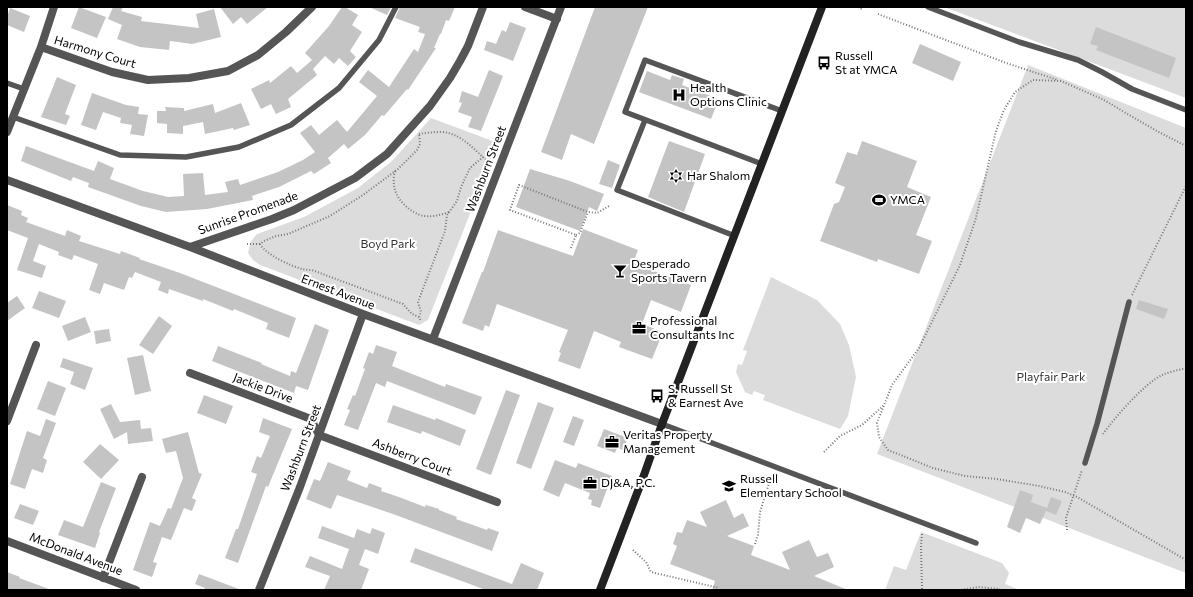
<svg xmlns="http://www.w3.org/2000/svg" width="1193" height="597" font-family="Commissioner,sans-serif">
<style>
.green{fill:#dcdcdc}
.building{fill:#c4c4c4}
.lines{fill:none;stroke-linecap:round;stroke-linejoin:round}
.path{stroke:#777;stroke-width:2;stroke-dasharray:1 2;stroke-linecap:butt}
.service{stroke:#555;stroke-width:5.5}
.minor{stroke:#555;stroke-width:8}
.secondary{stroke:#222;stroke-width:8}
.labels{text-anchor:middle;stroke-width:4;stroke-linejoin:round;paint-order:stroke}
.street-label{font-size:12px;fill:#000;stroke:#fff}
.poi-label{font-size:12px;fill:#000;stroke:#fff;text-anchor:start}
.park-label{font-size:12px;fill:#333;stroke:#fff}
</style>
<rect width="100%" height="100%" fill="#fff"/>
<path class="green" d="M944,7H1186V98Z
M1028,65L1186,128V573L877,454Z
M431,118L498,143L428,320L419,325L260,265L253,260L248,253L251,241L257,234L304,217L358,188L392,161Z
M771,277L817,300L840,324L849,345L856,377L848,416L840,429L763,400L765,395L754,391L752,395L745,392L736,372L738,364L742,365L747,351L743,350Z
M921,532L1002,563L1009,573L1005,584L1020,590H885L894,566L906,570Z"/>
<path class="building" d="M79,7L106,17L97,38L71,28Z
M113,7H123L121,11L142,17L141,21L199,28L196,14L214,9L221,37L192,44L170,41L169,50L140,47L117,39L122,25L108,19Z
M220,7H268L247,24L241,17L233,24Z
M342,7H345L358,15L352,25L362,32L350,51L356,57L348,66L339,58L334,64L325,56L313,69L317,75L288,99L291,107L276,114L271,104L261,109L251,89L269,80L270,83L291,66L297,73L312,60L305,53L329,26Z
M369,7H391L387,15Z
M400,7H455L449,21L446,20L441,34H440L434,48H436L408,90L407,89L384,116L382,115L365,135L348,149L344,144L328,158L331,163L314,174L311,171L279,187L252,196L253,200L207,209L166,212L141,206L88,187L89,183L73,177L71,181L21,161L26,146L94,171L98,161L114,168L110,179L143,191L168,197L184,196L183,174L203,173L205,195L228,192L225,182L238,179L240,185L278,172L303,160L315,152L300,133L311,125L319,135L337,120L347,132L377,96L359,82L368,70L389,87L414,49L418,52L425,34L418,32L420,27L395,18Z
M595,7H648L594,144L571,134L562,160L541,152Z
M10,8L30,16L24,32L7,25V17Z
M510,22L526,28L513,61L484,50L487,41L496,44L502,30L506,32Z
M1096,27L1176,58L1169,78L1096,50L1098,46L1090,44Z
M920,44L961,62L953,81L912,63Z
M489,70L503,76L481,131L468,127L472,117L458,112L462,103L459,102L462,91L478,97Z
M647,71L670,80L672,75L684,79L682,85L719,99L711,119L639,92Z
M57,77L76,85L65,114L70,116L66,125L41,117Z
M92,93L126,105L139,107L138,114L148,115L144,136L130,134L132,125L120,123L121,118L103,112L96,130L81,125Z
M241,103L250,125L234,130L233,128L205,134L203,122L183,126V134L167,133V124L157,123V111H166L165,107L184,108V111L213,104L215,113Z
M669,141L705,154L684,212L648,197Z
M862,141L917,161L907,187L931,197L916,235L932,241L919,274L878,259L877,262L820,241L834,204L839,202L845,187L835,183L847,152L857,155Z
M608,160L620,165L612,188L599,184Z
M530,169L570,181L604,194L597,211L589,207L580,231L516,207Z
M7,205L22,211L21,215L28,218L26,222L65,236L67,230L81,236L79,241L120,254L121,251L140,258L139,259L180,273L296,318L289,338L266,329L268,323L234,309L233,311L203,299V301L169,289L168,294L158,290L161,282L135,272L132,278L129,277L124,290L104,283L100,294L89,290L98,264L74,255L72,260L58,255L59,252L39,244L33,261L46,266L42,278L17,270L28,238L7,230Z
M583,229L638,250L633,263L691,285L681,312L651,300L642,324L663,332L652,359L619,347L621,342L594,331L580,369L558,361L561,353L559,352L568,330L497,304L489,327L485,325L483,331L462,323L482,272H483L498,230L573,256Z
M39,291L66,301L59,318L32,308Z
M17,296L25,308L7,321V303Z
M1139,300L1168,309L1164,319L1136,309Z
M159,316L172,326L153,354L139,345Z
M85,317L91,332L68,341L62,326Z
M315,324L329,330L308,390L296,386L294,393L212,361L218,346L262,363L261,364L290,376L291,371L296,373Z
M109,329L111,341L96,344L94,331Z
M376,345L397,352L392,366L445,387L446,384L482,397L475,415L387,381L385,387L376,383L358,430L344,425L350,410L347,409L353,395L355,396L365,369L363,368L369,352L373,354Z
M143,355L151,391L135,395L127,358Z
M63,358L93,368L85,390L70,384L74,372L60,367Z
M48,381L66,388L55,416L37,409Z
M506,390L520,395L491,475L476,469Z
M204,395L233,406L226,424L197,413Z
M538,402L554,408L531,469L516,463Z
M111,404L120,422L140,420L141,429L151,428L153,441L128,444L127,432L114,439L100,409Z
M393,405L435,420L436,418L466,430L460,446L422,431L421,434L387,422Z
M573,416L584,420L574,446L563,442Z
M263,418L292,429L268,487L266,486L238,563L225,558L236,529H238L257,474L251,472L257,456L261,458L270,436L259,432Z
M46,419L56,423L43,458L47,460L43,473L32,469L25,489L10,484L27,431L40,436Z
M604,429L628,438L623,450L617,448L615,453L597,446Z
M188,432L199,473L202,474L192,498L196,500L192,511L184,508L171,540L162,537L153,562L157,563L152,577L133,570L150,522L160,526L168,508L171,509L183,478L176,451L166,453L162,439Z
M100,444L119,460L101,479L83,462Z
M555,460L576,468L578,463L612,476L600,508L591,505L592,500L588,499L590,493L565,483L559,497L543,490Z
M328,462L351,471L347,480L367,488L369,483L382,488L381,491L399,497L425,507L426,505L439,509V510L457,517L456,519L487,530L488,528L499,532L492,551L393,514L337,495L331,509L306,499L314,479L320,481Z
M101,482L116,488L99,532L100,533L95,548L58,535L64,520L83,527Z
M1020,490L1033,495L1031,502L1047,508L1051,497L1062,501L1056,515L1046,511L1040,524L1026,518L1020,533L1007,527Z
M726,500L734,518L743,513L749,526L727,536L754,546L751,555L790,570L782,552L809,540L817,557L828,553L834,567L814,576L848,590H712L715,581L670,564L677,546L673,544L677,532L682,533L687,520L707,527L700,512Z
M20,504L39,511L33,525L14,518Z
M322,526L354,538L357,529L370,534L372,528L385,533L378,554L365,549L359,565L369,569L361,590H324L330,576L305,567L310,556L342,569L349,549L318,538Z
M415,548L512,584L521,563L544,573L537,590H486L410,562Z
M7,572L20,577L19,578L49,589L48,590H7Z
M199,574L239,589V590H204L205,588L195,584Z"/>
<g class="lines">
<path class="path" d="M858,7L862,9
M878,14L1006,63L1058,80
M419,134C426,133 434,132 442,132C460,133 474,149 487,161
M1186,146L1155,130L1102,99L1061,81L1033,80L1015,92L1004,110L996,131L976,218L960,265L919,348L892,385L877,423L879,437L888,450L933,468L965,476L997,479L1039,486L1065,492L1077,497L1186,560
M395,171C394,175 393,180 394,184C394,198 411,214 424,216C433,217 441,215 449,212
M576,235L580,233L588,212
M247,244H260L264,241L276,236L288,234L330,216L363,195L398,169L417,150L420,144L419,133
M260,244C265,254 292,267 303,269C306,270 309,270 312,270L403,304L412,314L419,317L421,321
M571,248L576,235L510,210L519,185L588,212L597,213L609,206
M1132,295L1186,186
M419,317L421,312L418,302L445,231L447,215L457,201L461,187L470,168L483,157
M1103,434C1115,417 1144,384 1162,375C1169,372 1178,370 1186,368
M824,452L840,436L862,425L884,405
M1067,530L1066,518L1082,470
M922,534L921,545L922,590
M755,544L758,535L760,512L771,477
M633,550L646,562L651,572L719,588
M961,590L978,587L1000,589"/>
<path class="service" d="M928,7L1019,42L1078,60L1102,72L1132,89L1186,110
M7,83L24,89
M13,117L120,155L186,157L239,147L291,125L339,88L379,40L396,7
M645,120L617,190L735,236
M762,164L625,112L645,60L782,111
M662,424L976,543
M1085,463L1097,424L1129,302"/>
<path class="minor" d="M525,7L557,19
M41,47L112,72L148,80L189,78L228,71L258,55L286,32L312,7
M7,132L41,47L54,7
M7,180L190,247L363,314L662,424
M190,247L272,219L294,210L355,178L387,154L430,106L450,78L460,61L468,46L483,7
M433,339L561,7
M190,373L311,419L319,435L497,502
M7,421L36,345
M7,541L136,590
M103,578L142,477
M259,590L300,487L363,314"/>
<path class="secondary" d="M600,590L644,475L662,424L822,7"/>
</g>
<defs>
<g id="bus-bare" transform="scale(1.08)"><path d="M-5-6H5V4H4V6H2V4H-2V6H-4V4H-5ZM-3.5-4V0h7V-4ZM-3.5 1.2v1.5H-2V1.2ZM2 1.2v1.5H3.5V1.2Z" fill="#000" stroke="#fff" stroke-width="2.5" paint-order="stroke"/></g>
<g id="hospital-bare" transform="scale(1.08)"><path d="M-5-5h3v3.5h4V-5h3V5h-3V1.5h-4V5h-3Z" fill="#000" stroke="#fff" stroke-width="2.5" paint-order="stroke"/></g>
<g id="synagogue-bare" transform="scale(1.08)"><path d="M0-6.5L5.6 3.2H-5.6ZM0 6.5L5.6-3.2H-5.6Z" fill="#000" stroke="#fff" stroke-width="2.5" paint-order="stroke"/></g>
<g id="stadium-bare" transform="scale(1.08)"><path d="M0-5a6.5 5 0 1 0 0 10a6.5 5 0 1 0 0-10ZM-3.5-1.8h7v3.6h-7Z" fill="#000" stroke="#fff" stroke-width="2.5" paint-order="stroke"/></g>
<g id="bar-bare" transform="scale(1.08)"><path d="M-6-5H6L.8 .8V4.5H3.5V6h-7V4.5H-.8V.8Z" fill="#000" stroke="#fff" stroke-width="2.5" paint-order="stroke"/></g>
<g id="office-bare" transform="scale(1.08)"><path d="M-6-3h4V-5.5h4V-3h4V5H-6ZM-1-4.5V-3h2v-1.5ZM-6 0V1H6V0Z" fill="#000" stroke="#fff" stroke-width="2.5" paint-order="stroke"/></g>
<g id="school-bare" transform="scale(1.08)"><path d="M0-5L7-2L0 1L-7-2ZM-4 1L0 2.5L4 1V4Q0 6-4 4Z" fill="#000" stroke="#fff" stroke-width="2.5" paint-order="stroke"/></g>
</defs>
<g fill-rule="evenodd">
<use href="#bus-bare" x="824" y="63"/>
<use href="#hospital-bare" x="679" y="95"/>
<use href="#synagogue-bare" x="676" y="176"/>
<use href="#stadium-bare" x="879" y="200"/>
<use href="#bar-bare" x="620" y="271"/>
<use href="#office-bare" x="639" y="328"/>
<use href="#bus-bare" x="657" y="396"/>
<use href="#office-bare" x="612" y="442"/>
<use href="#office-bare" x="590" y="483"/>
<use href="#school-bare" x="729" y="486"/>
</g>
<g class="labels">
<g class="street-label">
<text transform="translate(95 52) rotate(17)" y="4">Harmony Court</text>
<text transform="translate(486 169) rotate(-69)" y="4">Washburn Street</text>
<text transform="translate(248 213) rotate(-20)" y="4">Sunrise Promenade</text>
<text transform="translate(338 292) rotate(21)" y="4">Ernest Avenue</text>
<text transform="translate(263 388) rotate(21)" y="4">Jackie Drive</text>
<text transform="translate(301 448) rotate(-69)" y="4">Washburn Street</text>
<text transform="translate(412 457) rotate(21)" y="4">Ashberry Court</text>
<text transform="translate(76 554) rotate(21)" y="4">McDonald Avenue</text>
</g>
<g class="poi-label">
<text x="835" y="60">Russell<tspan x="835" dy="14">St at YMCA</tspan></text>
<text x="690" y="92">Health<tspan x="690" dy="14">Options Clinic</tspan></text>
<text x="687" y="180">Har Shalom</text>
<text x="890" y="204">YMCA</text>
<text x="631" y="268">Desperado<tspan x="631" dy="14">Sports Tavern</tspan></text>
<text x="650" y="325">Professional<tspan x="650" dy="14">Consultants Inc</tspan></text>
<text x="668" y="393">S. Russell St<tspan x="668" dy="14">&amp; Earnest Ave</tspan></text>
<text x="623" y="439">Veritas Property<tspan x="623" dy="14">Management</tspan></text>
<text x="740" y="483">Russell<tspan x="740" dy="14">Elementary School</tspan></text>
<text x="601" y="487">DJ&amp;A, P.C.</text>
</g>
<g class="park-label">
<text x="388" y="248">Boyd Park</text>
<text x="1051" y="381">Playfair Park</text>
</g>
</g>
<rect width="1193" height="597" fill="none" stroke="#000000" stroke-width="16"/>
</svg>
